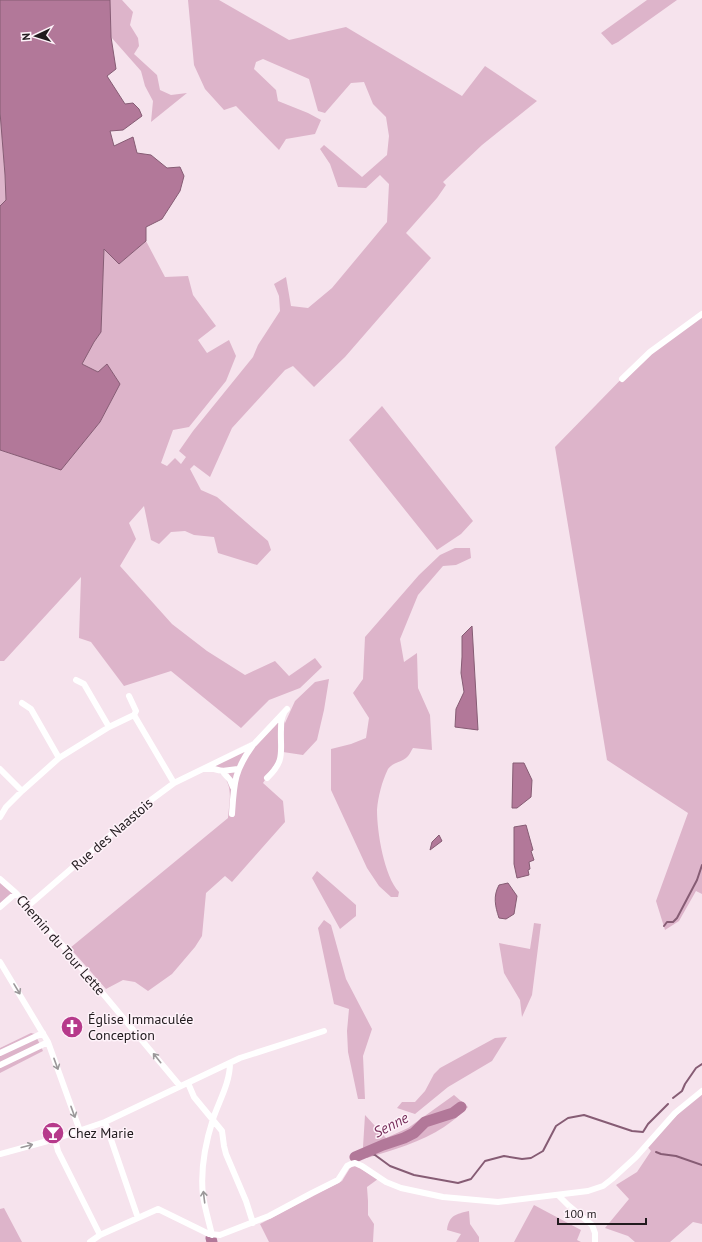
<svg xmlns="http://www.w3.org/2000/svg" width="702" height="1242" font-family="'PT Sans',sans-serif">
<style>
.green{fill:#ddb4ca}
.water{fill:#b27899;stroke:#865c74}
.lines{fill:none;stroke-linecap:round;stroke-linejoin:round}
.stream{stroke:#865c74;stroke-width:2}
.river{stroke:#b27899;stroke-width:11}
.street{stroke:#fff;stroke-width:6}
.oneway{stroke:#9b989a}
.labels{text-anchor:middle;stroke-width:3;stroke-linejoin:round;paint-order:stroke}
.street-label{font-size:14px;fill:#211b1e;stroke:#fef2f9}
.poi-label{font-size:14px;fill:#211b1e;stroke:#fef2f9;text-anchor:start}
.water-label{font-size:15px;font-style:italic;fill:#78305c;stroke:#fef2f9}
</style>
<rect width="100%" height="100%" fill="#f6e3ed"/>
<path class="green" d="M110,0H122L133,12L130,25L138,38L139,46L134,54L157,75L160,90L171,95L187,93L151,122L153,101L145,86L141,71L111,37Z
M188,0H219L289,40L346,27L462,96L485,66L537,101L482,145L443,182L446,185L437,198L406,233L431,258L345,357L314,387L293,366L285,370L232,428L210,477L194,465L190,469L201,490L217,497L268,541L271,550L257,565L218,553L214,537L194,535L185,531L171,532L159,544L151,540L144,506L129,523L136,539L120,566L172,624L207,651L245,675L275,661L289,676L315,658L322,667L300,688L269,700L241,728L171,671L124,686L91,642L79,638L81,577L4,661H0V450L61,469L100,422L120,384L107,364L98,372L82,364L94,342L101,332L104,248L119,264L146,241L165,277L188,276L193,295L216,326L198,340L207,353L229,340L236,356L226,381L189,427L173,430L161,463L167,466L175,458L181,464L186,457L179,451L193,431L253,357L258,345L280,311L279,296L274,284L286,277L291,306L308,308L332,288L387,222L389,184L380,175L366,188L338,187L330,164L320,149L324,145L362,177L387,155L389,136L386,117L373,104L364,82L351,83L325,113L318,111L309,79L263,59L256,62L254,69L276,90L278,101L308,113L321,120L315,134L286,139L279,150L236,106L224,110L205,89L194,65Z
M647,0H677L618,42L612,45L601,33Z
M0,112L5,175L6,200L0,206Z
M702,314V894L696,891L679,921L665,930L656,901L688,813L607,760L555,447L638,362Z
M382,406L473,521L461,534L437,550L349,440Z
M455,548H470L471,558L456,565L443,566L418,595L400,639L404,662L417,653L418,688L430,715L432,750L413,748C411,751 409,756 406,758C401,762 392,763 388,769C382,781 378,797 377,810C377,832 384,876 399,892L398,897H391L379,886L367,868L331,790V749L351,744L366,738L369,718L353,693L363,679L365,637L419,575L440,555Z
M329,679L324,710L317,740L303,755L283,752L263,783L283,801L285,822L232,882L225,876L206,893L202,936L195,947L172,974L148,991L135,982L123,980L106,989L70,948L228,818C229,803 234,786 222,775C217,771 210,769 204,766L254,741L282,713L285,723L295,701L315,682Z
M317,871L356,905V916L340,929L312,878Z
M0,879L16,893L0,907Z
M324,920L331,925L346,979L372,1029L363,1056L365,1099H358L348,1052L347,1031L349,1009L334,1004L318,928Z
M534,923L541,924L532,995L522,1017L520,1000L504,973L499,943L530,949Z
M31,1033L35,1034L43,1051L0,1073V1048Z
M507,1037L492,1061L448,1087L415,1114L397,1108L402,1102H415L425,1091L434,1074L440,1068L495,1038Z
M702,1091V1224L693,1222L670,1242H635L628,1236L605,1228L629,1199L616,1185L637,1172L651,1151L646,1145Z
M454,1095L468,1107C461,1114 453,1121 444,1127C422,1142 392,1150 367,1158L363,1147L365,1115L386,1138L408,1128Z
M354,1165L378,1179L367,1187L368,1201V1215L374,1224L373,1242H269L260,1224L342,1181L350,1168Z
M534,1205L581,1230L577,1240L581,1242H514Z
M4,1208L22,1242H0V1209Z
M469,1211L470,1224L479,1237V1242H456L461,1234L447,1230C449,1215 456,1214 469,1211Z"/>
<path class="water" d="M0,0H110L111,37L116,69L107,76L125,104L133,103L139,109L142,116L123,130L110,131L114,146L133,137L137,153L151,155L167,168L180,167L184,176L180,191L162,219L146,227V241L119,264L104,249L101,332L94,342L82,364L98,372L107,364L120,384L100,422L61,470L0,450V206L6,200L5,175L0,112Z
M472,626L478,730L455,727L456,709L464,692L461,673L462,657V636Z
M513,763H524L532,780L531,797L517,808H512Z
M526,825L533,850L531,851L534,860L529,862L530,869L528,870L529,875L517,878L514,864V827Z
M439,835L442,841L430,850L432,842Z
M508,883L517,896L514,914L506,919L499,918C495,906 493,896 499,885Z"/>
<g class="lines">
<path class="stream" d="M664,926L667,922H673L677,918L697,880L702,865
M673,1098L682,1091L685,1084L696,1068L702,1064
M366,1152L375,1155L390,1166L414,1175L458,1183L471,1179L485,1161L504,1156L522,1159L531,1158L543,1151L556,1126L568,1118L584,1115L632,1131L643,1132L648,1124L668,1104
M656,1152L661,1154L676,1156L702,1165"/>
<path class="river" d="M355,1157L383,1145L404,1138L414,1133L425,1122L453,1113L461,1107
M211,1238L212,1242"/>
<path class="street" d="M622,379L650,352L702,314
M76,680L84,684L109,727
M129,696L136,711L134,715
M22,703L31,709L59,758
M0,769L22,791
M204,769H214L222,771L238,769
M222,771L230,780L233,787
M267,778C286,760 280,752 281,729C281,723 281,718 284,713
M232,814C234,783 234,771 253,745
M0,817L6,807L22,791L59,758L109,727L134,715L174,783
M0,879L16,893L64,947L180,1086
M28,906L151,800L174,783L254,744L287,709
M0,907L16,893
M0,962L48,1042L80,1131
M0,1053L43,1033
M0,1065L48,1042
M188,1083L194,1097L222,1131L224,1146L226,1154L246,1201L253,1223
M105,1122L138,1218
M55,1139L58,1151L100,1235
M0,1154L55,1139L105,1122L240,1058L324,1031
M558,1195L568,1205L592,1225L595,1233V1242
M212,1235C209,1222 205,1209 203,1196C200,1169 205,1144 213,1119C219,1101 230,1083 230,1063
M90,1242L100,1235L158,1209L209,1234L220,1235L269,1216L312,1193L338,1180L347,1166L351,1164L355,1163L362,1166L386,1182L401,1188L443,1197L498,1202L588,1191L603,1186L612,1179L636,1157L675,1113L702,1091"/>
</g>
<defs><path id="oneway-shaft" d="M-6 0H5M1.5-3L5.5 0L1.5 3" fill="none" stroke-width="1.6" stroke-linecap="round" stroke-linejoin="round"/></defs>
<g class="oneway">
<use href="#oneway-shaft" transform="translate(17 989) rotate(59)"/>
<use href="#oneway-shaft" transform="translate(157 1058) rotate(-129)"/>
<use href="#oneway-shaft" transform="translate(56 1064) rotate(70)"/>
<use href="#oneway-shaft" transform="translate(73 1112) rotate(70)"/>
<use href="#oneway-shaft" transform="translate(27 1146) rotate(-15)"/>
<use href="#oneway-shaft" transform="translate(204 1197) rotate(-97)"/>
</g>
<defs>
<g id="church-disc" transform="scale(1.15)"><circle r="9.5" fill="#b63a8b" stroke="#fef2f9"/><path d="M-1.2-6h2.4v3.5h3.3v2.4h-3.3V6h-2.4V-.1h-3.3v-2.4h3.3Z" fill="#fff"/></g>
<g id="bar-disc" transform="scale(1.15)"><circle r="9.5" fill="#b63a8b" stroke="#fef2f9"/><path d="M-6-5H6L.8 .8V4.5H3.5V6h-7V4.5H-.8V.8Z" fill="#fff"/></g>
</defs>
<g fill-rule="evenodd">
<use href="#church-disc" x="72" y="1027"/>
<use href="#bar-disc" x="53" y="1133"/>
</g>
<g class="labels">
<g class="street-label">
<text transform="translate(112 834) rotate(-41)" y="5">Rue des Naastois</text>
<text transform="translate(61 945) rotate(49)" y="5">Chemin du Tour Lette</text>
</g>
<g class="poi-label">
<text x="88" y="1024">Église Immaculée<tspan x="88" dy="16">Conception</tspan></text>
<text x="68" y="1138">Chez Marie</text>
</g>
<g class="water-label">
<text transform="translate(391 1125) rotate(-27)" y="5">Senne</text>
</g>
</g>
<g transform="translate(36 36) rotate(266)" stroke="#fef2f9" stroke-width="3" paint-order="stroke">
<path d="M0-3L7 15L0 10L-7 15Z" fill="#211b1e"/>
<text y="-6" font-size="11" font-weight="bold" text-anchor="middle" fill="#211b1e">N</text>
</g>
<path d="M558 1218v6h88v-6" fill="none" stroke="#211b1e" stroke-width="2"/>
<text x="564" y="1218" font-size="12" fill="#211b1e" stroke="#fef2f9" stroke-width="3" paint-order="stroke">100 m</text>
</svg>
